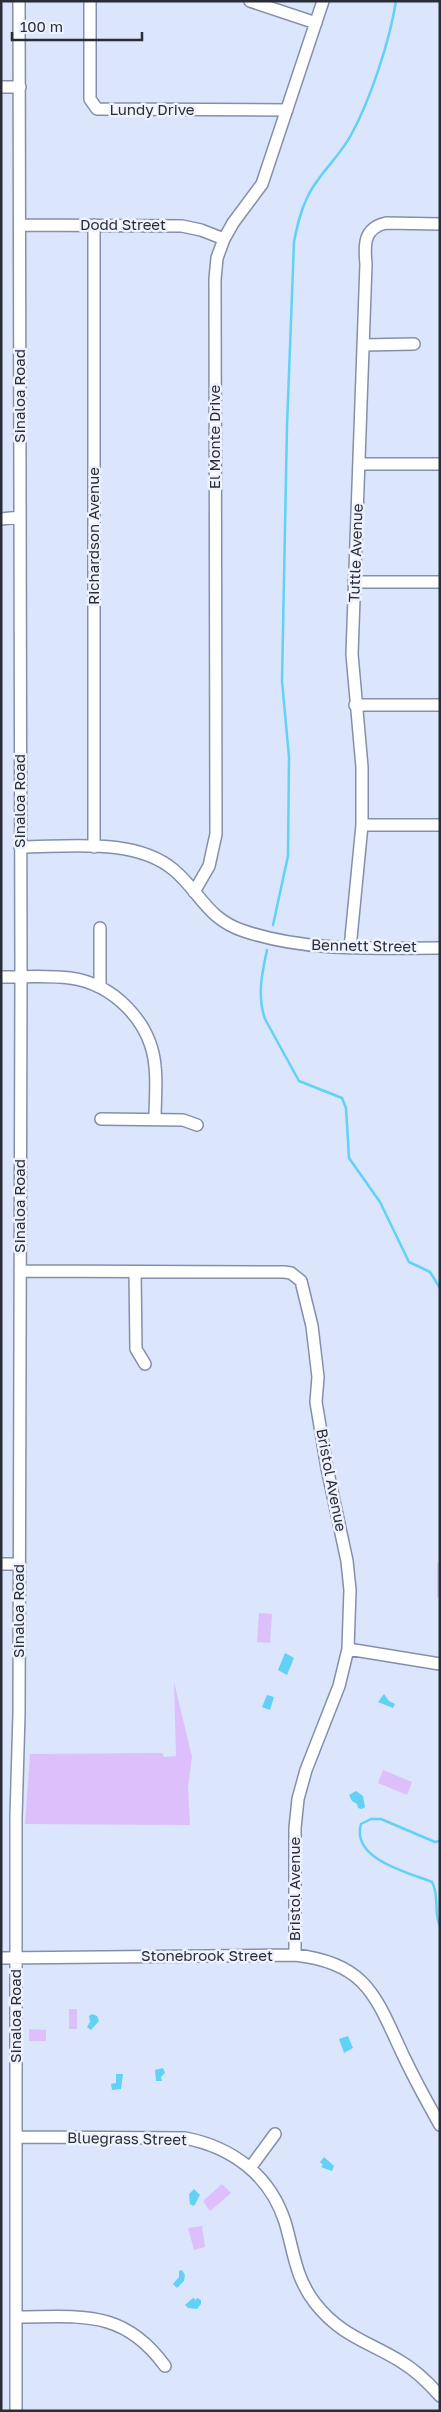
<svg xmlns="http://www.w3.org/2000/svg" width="441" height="2412" font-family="'Golos Text',sans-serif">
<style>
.green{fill:#ddbffb}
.water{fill:#61d1f6}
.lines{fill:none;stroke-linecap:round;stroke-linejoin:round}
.stream{stroke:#61d1f6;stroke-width:2.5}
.minor-casing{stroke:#8490a9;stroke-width:14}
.minor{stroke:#fff;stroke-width:11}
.labels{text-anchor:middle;stroke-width:5;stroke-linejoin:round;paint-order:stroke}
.street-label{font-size:15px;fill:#292d38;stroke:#edf2fd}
</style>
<rect width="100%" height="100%" fill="#dbe5fb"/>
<path class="green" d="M437,1563H440V1599L437,1597Z
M259,1613L272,1614L270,1643L257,1642Z
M174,1682L192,1757L188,1787L190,1825L25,1824L30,1754L162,1753L164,1757L176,1756Z
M383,1770L412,1782L407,1795L378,1783Z
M69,2009H77V2029H69Z
M29,2029L46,2030V2041H29Z
M222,2184L231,2193L210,2211L203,2201Z
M202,2226L205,2247L194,2250L188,2228Z"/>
<path class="water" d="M285,1653L294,1658L287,1675L278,1670Z
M384,1694L389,1701L395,1704L393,1708L378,1702Z
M267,1695L274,1697L270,1710L262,1707Z
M356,1791L363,1796L365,1807L362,1809L358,1808L357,1804L352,1801L349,1795Z
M92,2014L97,2016L99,2021L91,2030L87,2027L90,2022L89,2016Z
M348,2036L353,2048L344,2053L339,2039Z
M163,2068L165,2073L161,2077L162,2081H156L155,2070Z
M116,2074H123L121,2089L112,2090L111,2084L116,2083Z
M324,2157L334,2166L332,2171L321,2167L323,2165L320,2162Z
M194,2189L200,2195L194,2206L190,2204L189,2194Z
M182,2270L185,2275L184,2281L177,2288L173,2284L179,2277V2271Z
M193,2298L195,2299V2301L197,2298L201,2300V2304L197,2309L188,2308L185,2305Z"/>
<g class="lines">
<path class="stream" d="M273,925L288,856L289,757L282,681L287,426L294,242C297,227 300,212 307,198C317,175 339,158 351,135C370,101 390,40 396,1
M267,950C262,973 257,996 265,1019L299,1081L342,1098L346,1108L349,1158L380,1202L409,1262L430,1272L440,1288
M440,1841L435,1842L381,1819H371L361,1824C351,1859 407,1872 432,1882C440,1896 433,1912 440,1926"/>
<g class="minor-casing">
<path id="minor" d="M90,1V99L97,109L287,110
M250,1L316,23
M1,87H20
M20,225L182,226L201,230L224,239
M94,225V847
M363,345L414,344
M359,464H440
M1,519L20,517
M354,582H440
M355,705H440
M362,825H440
M20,847C69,847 135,837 174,870C200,892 207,919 244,931C307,952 374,948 440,948
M194,892L209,866L216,834L215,279L217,258L224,239L233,223L262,184L323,1
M100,928V987
M350,948L362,825V767L352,654L366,264C364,244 364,228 386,223L440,224
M1,977C24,977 48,975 70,978C114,984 151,1022 155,1066C157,1083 155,1102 155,1119
M101,1119L183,1120L197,1125
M20,1271L284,1272L291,1273L301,1281L312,1326L318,1377L316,1402L327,1468L347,1561L350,1590L348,1649L339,1686L306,1770L298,1799L295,1828V1955
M135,1272L136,1349L145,1364
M1,1564H19
M348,1649L440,1664
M1,1958L295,1955C368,1963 376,1998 404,2057C415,2080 427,2102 440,2125
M16,2137L185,2138C232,2147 270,2175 285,2222C294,2252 295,2277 315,2303C341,2336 367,2341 400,2361C415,2370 428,2382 440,2396
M250,2168L275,2134
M16,2317C80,2317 123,2308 165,2366
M16,2411V1817L19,1714L21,977L19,1"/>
</g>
<use href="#minor" class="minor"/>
</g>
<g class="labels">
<g class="street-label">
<text x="152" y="115">Lundy Drive</text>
<text x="123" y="230">Dodd Street</text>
<text transform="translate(20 396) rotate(-90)" y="5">Sinaloa Road</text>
<text transform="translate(215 437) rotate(-90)" y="5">El Monte Drive</text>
<text transform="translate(94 536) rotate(-90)" y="5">Richardson Avenue</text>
<text transform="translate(356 553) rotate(-88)" y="5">Tuttle Avenue</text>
<text transform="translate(20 801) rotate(-90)" y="5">Sinaloa Road</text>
<text transform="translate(364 946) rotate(1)" y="5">Bennett Street</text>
<text transform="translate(20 1206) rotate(-90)" y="5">Sinaloa Road</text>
<text transform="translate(331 1480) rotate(79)" y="5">Bristol Avenue</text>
<text transform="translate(19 1611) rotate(-90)" y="5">Sinaloa Road</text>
<text transform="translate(295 1889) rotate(-90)" y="5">Bristol Avenue</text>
<text x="207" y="1961">Stonebrook Street</text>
<text transform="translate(16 2016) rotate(-90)" y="5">Sinaloa Road</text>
<text transform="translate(127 2139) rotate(1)" y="5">Bluegrass Street</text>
</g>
</g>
<rect width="441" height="2412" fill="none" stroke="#292d38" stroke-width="5"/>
<path d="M12 32v8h130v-8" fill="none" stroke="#292d38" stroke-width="2.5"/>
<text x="20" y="32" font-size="15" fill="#292d38" stroke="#edf2fd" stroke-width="4" paint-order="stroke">100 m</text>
</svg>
